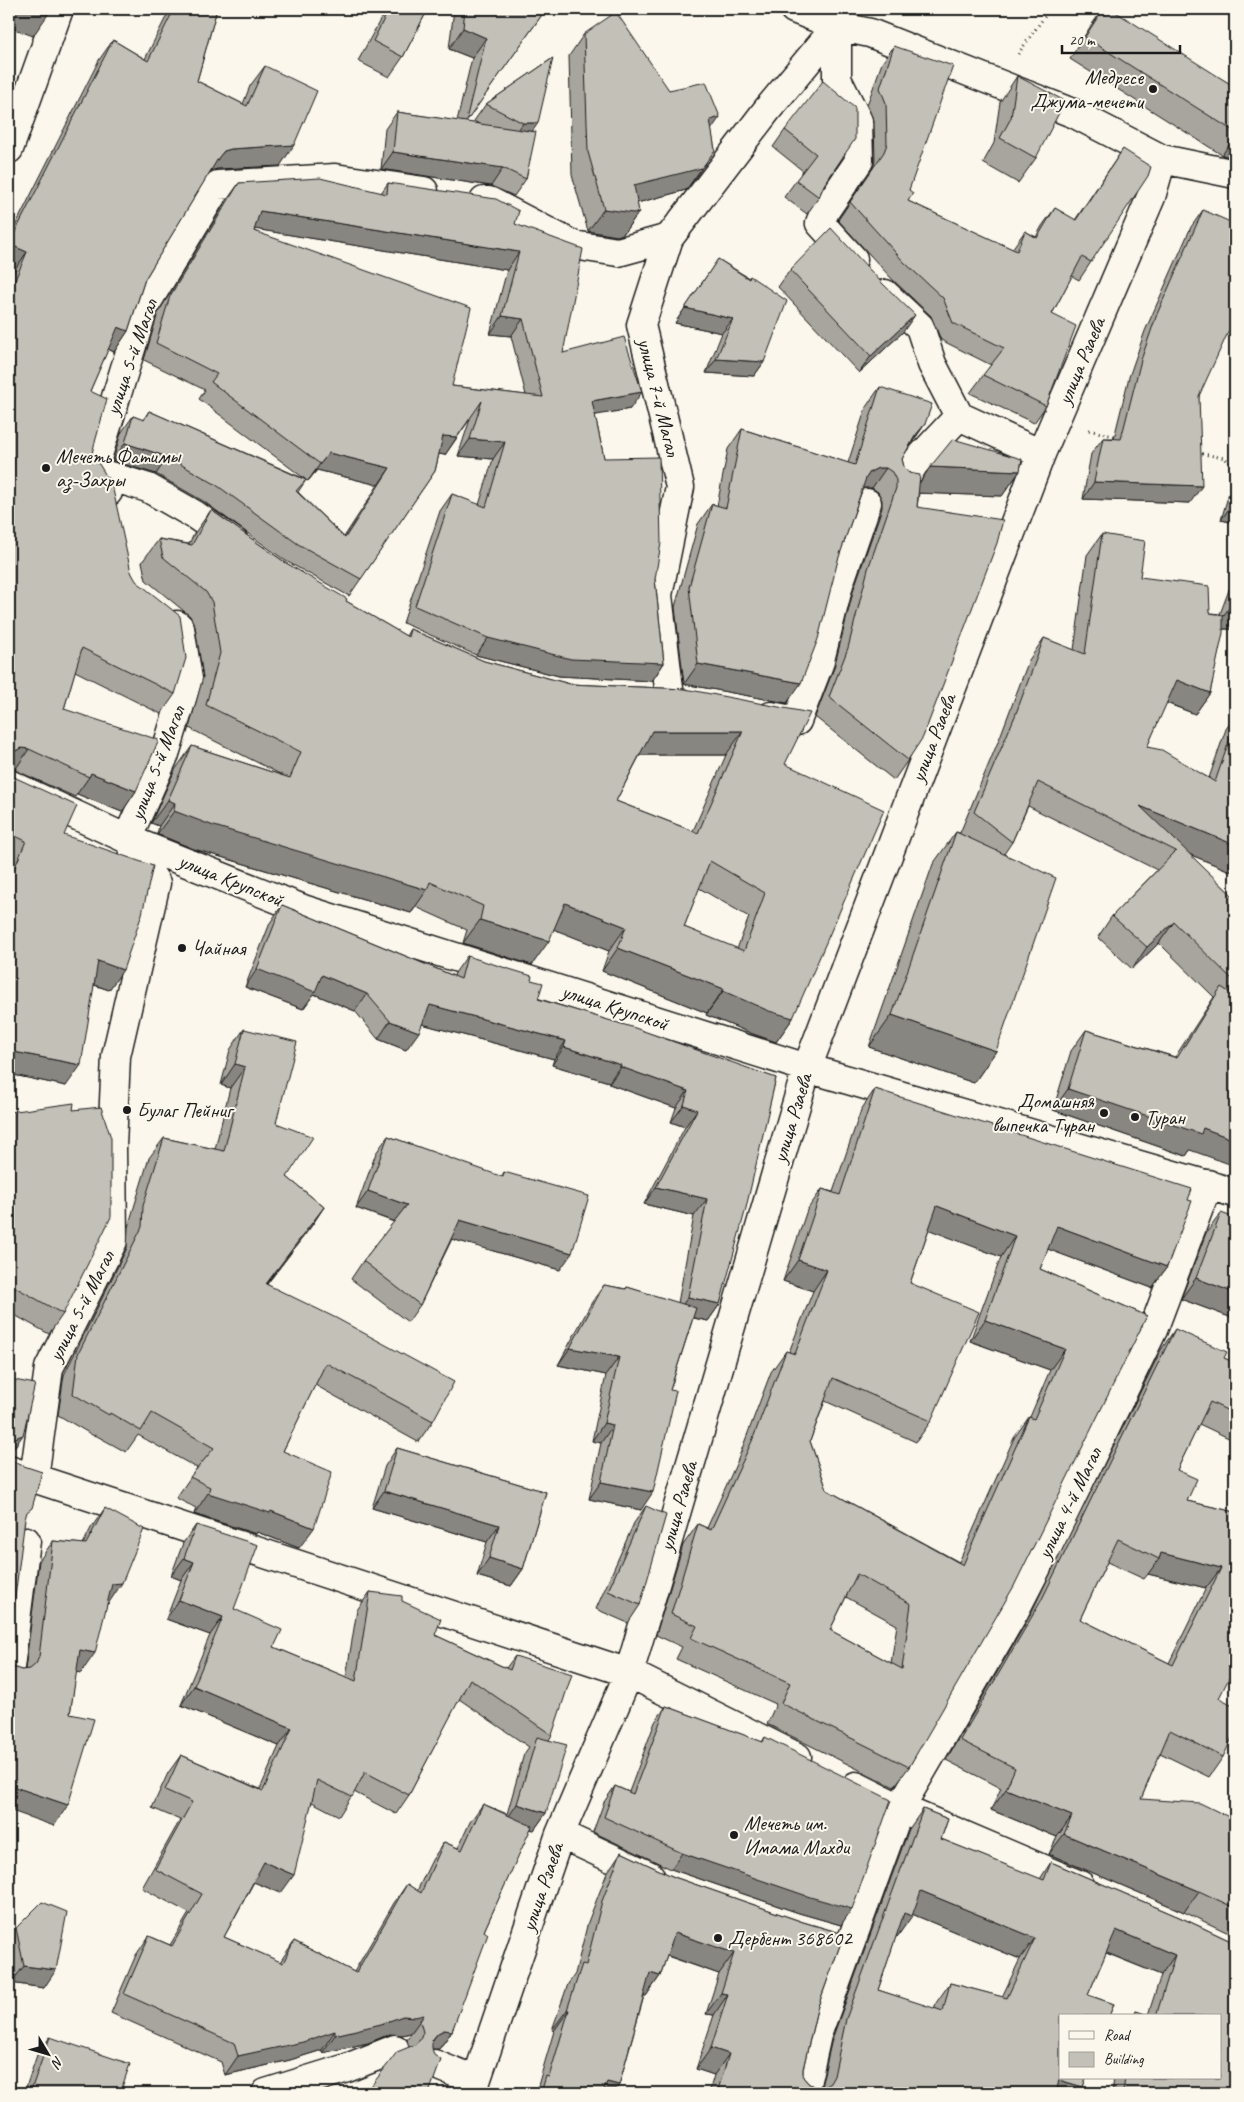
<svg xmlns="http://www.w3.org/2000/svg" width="1244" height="2102" font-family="Caveat,sans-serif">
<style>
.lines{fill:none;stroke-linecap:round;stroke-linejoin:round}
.minor-casing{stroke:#1c1c1c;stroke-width:31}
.path{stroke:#1c1c1c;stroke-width:3;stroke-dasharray:1 4;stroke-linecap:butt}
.minor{stroke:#fbf7ec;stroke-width:28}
.wall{fill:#a8a59e;stroke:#1c1c1c;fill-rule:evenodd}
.shaded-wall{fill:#888681;stroke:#1c1c1c}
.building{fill:#c3c0b8;stroke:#1c1c1c;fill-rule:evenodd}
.poi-dot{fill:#1c1c1c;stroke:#fbf7ec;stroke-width:2}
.labels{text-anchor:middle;stroke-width:4;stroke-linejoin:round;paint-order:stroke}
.poi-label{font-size:21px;fill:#1c1c1c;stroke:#fbf7ec;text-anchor:start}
.street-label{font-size:21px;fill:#1c1c1c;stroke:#fbf7ec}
</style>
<rect width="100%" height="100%" fill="#fbf7ec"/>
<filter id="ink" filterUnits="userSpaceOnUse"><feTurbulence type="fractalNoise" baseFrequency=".02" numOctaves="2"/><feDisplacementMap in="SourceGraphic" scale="10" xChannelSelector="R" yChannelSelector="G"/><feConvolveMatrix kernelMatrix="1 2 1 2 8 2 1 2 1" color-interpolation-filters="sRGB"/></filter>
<g filter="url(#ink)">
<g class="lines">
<g class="minor-casing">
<path id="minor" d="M794,9L837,26L870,33L1075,114L1162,159L1235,174
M837,26V79L858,121L859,161L825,211L820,223L853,259
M9,149L59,9
M484,201H489L573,245L618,252L669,238
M885,294L920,327L932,364L959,416L1041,454
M93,471L148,488L195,515L234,542
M904,480L914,464L959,416
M108,492L93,471L144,307L218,185L335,178L424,191
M670,697L658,595L680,487L641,325L669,238L767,110L837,26L843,9
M771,716L797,721L819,664L839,584L867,503
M9,784L127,839L303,909L807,1068L1235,1193
M9,1470L629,1673L797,1757
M34,1478L49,1368L113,1241L112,1146L116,1056L156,883L127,839L165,754L188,679L180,628L177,625
M9,1675L26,1541
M856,1786L900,1808L1080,1885
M560,1834L650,1876
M434,2064L476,2081
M266,2093L347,2068L395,2049
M472,2093L560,1834L629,1673L807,1068L1041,454L1151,197L1162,159
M804,2093L817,2035L900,1808L1013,1614L1053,1536L1153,1330L1208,1184"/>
</g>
<path class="path" d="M1018,54L1050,9
M1089,430L1117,437
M1197,453L1225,458L1235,470"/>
<use href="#minor" class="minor"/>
</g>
<path class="wall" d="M159,9H217L197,81L243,104L250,86L265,66L280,166L217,169L209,173L145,279L128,331L114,352L108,349L90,391L92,453L131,572L175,694L161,714L75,671L64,709L136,791L122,812L77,794L75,797L15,770L9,769L10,772L64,835L109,990L94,985L66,1086L9,1074V868L12,861L9,860V282L13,272L9,270V238L99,60L113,40L145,59L167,15L158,13Z
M386,9H428L403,57L389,77L358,61Z
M454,9H546L466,122L479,124L474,121L486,104L553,58L532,132L526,179L514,196L491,186L381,169L385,129L397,112L457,121L472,58L449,49Z
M1103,9L1235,87V158L1222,155L1070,59L1090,27Z
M584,34L669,90L711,129L715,150L686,190L637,203L639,212L623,234L617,236L588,231L572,175L569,56Z
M894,46L909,190L908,201L1012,249L1025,231L1036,237L1042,226L1055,208L1075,220L1123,149L1091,262L1079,280L1072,276L1052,314L1046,406L1034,423L970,393L991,365L941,340L931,316L892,279L838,220L872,170L875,161L874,121L867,105L882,63Z
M1017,76L1036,158L1018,183L983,163L994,143L1000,102Z
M855,108L819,197L807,214L784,197L803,171L773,147L785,130Z
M239,183L381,193L388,183L515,224L563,353L630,409L595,415L604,458L655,579L664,663L652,681L559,676L476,655L403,623L440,511L452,494L479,505L493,459L458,456L470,419L445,455L439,454L435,471L349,596L286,561L203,501L156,474L113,461L121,433L133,416L143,420L149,411L305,479L199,399L205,390L144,360L158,313L227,200ZM255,229L507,270L490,334L511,336L526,395L452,386L254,231ZM317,470L378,485L344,537L298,492L306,480L308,481Z
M1203,210L1199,396L1190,503L1083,499L1091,454L1103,438H1114L1129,377L1145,331L1191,227Z
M718,259L749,278L750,276L764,362L754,376L706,373L722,333L675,323Z
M790,270L882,283L903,332L859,373L778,287Z
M880,387L925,424L909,447L902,459L904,467L920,483L1020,471L1002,496L919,493L917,507L908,760L894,780L815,717L834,668L854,588L882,508V500L878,492L872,488H863L787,703L684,684L675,607L698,524L712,504L717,506L728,449L742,429L848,463L866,407Z
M1235,473V523L1221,520Z
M211,510L286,563L346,601L406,636L410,629L484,661L570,684L685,689L785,764L793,1018L776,1042L753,1034L706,1015L707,1013L602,971L609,951L554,929L532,965L463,943L467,930L416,907L411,913L194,849L157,834L159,826L151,823L175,770L192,746L284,776L189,728L203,677L195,626L190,616L146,580L142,562L159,539L189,544L194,534ZM640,755H726L693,831L616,801ZM699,888L749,917L737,949L684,927Z
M1102,534L1140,577L1210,613L1220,614L1235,574V629H1223L1210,693L1195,714L1166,703L1147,747L1209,778L1226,729L1235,716V873L1189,854L1235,898V1045L1232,1049L1190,1150L1186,1156L1053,1110L1071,1051L1086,1030L1175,1057L1214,997L1159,943L1132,969L1098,937L1112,916L1157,870L1028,806L1012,842L1004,854L996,1051L974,1083L869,1047L933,864L956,832L960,833L1000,737L1029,660L1044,638L1074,650L1087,555Z
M282,905L454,976L455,973L467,956L531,980L538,999L776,1078L720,1304L708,1321L693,1318L670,1390L641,1510L589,1499L601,1443L592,1441L606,1375L558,1365L592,1302L604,1285L625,1289L627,1287L678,1303L694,1216L644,1204L685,1127L671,1122L676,1108L609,1084V1082L552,1065L554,1059L422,1024L406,1050L378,1039L355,1011L314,994L303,1009L245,987L270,923Z
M244,1029L276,1123L287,1177L324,1207L310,1228L267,1284L433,1421L418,1442L315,1385L283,1451L299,1548L257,1532L256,1534L194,1514L196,1508L176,1498L197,1468L138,1435L126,1452L95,1435L94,1436L58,1415L64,1375L127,1248L128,1227L149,1158L164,1138L215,1149L230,1088L221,1085L230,1050Z
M875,1089L1188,1200L1167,1267L1152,1288L1048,1249L1040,1269L1147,1316L909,1767L894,1787L767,1724L776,1704L676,1659L682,1647L656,1635L683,1545L698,1524L707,1528L737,1462L771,1372L786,1351L789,1352L813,1291L783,1281L807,1210L822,1189L833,1192L861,1110ZM929,1229L1001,1257L970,1341L1050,1370L1030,1417H1029L1014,1438L959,1562L827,1490L810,1441L825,1401L916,1442L931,1421L910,1283ZM846,1597L897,1625L891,1663L830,1630Z
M73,1110L63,1314L49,1334L9,1312V1112Z
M388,1136L501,1177L504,1172L560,1270L452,1239L420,1305L408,1322L351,1279L363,1261L394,1222L356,1208L376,1153Z
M1221,1213L1235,1319L1181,1299L1206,1233Z
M1175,1329L1224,1358L1235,1363V1441L1199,1424L1177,1470L1187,1501L1235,1512L1219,1698L1223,1757L1209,1777L1160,1753L1141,1799L1235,1820V1936L1184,1912L1049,1854L1057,1837L991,1810L1001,1788L946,1760L1027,1621L1161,1350ZM1107,1562L1144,1579L1148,1574L1206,1588L1169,1663L1080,1619Z
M397,1448L546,1492L523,1569L511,1586L477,1576L487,1542L372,1508L385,1466Z
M646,1506L640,1605L628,1623L596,1609L634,1523Z
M105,1508L108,1604H107L81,1673L76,1672L54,1826L9,1661L13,1667L21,1670H25L39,1561L53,1541L83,1544L91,1528Z
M196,1525L234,1609L274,1647L346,1677L357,1610L370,1592L402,1601L435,1635L506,1668L515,1656L552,1735L549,1740L546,1813L534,1830L530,1829L484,1931L452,2031L439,2049L409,2047L407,2040L411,2033L402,2035L390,2034L368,2043L322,2053V2050L290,2060L225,2075L221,2062L111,2013L136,1955L149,1936L170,1945L189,1913L142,1888L180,1820L152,1808L168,1773L181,1755L260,1789L279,1746L181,1705L210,1635L166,1619L181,1580L171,1576L183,1543ZM459,1699L529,1747L524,1754L507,1814L483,1804L470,1822L458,1848L444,1842L432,1860L417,1891L407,1884L394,1903L354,1972L294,1941L280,1962L224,1937L254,1882L281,1893L312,1802L339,1816L354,1792L396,1814L409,1795Z
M666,1706L762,1742L765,1737L841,1925L799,1913L671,1869L593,1832L604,1802L615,1786L629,1792L655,1722Z
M923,1809L948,1819L941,1839L1040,1879L1051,1862L1186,1920L1235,1943V2093H1112L1114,2078H1220V2016H1133L1136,2011L1148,2015L1161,1975L1106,1953L1088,1995L1114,2004L1109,2016H1060V2078H1086L1083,2087L1079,2093H709L714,2075L696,2069L714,2015L706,2014L719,1974L667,1956L660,1976L646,1996H644L619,2085L613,2093H534L537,2089L554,2031L552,2030L568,1984L575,1974L588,1922L607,1873L621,1852L674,1877L803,1922L844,1934L817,2009L803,2069V2077L808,2083L816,2088L821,2087L832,2039L909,1829ZM912,1914L1020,1959L1002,1997L950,1983L936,2003L934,2009L878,1990L896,1936L897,1937Z
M16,1928L44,1988L11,1983L9,1969V1938Z
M50,2037L120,2093H24L37,2055Z"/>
<path class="shaded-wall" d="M9,9H39L49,13L33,36L9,27Z
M161,9H171L167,15L158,13Z
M463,28L486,38L472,58L449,49Z
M720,117L704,140L710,120Z
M523,123H538L526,141H511Z
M1235,136V158L1222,155Z
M294,145L280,166L217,169L210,171L205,177L219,157L224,151L231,149Z
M715,150L686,190L618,208L634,185Z
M393,152L503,168L491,186L381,169Z
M604,209L639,212L623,234L617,236L588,231Z
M260,211L519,252L507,270L248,228Z
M9,244L27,252L13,272L9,270Z
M685,308L733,319L722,333L675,323Z
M915,315L903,332L859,373L871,356Z
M502,316L523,319L511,336L490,334Z
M118,327L128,331L114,352L104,347Z
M716,359L764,362L754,376L706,373Z
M642,392L630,409L580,418L592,401Z
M925,424L911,444L901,456L915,436Z
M443,436L457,437L445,455L431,453Z
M470,439L505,442L493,459L458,456Z
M125,443L168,457L156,474L113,461Z
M329,453L390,468L378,485L317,470L308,481L320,464Z
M930,467L1020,471L1002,496L913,493Z
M878,468H886L872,488H864L856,492L870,472Z
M1094,482L1202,486L1190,503L1083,499Z
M1235,500V523L1221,520Z
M1229,608H1235V629H1214Z
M488,638L664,663L652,681L559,676L476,655Z
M698,664L801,683L787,703L684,684Z
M1177,680L1210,693L1195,714L1162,701Z
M652,731H743L726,755H635Z
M22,748L29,749L15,770L9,769V758L15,751Z
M91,773L136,791L122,812L77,794L89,777Z
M168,800L175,803L159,826L151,823Z
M1140,806L1235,845V873L1143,835Z
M174,811L427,890L411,913L194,849L157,834Z
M565,903L626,927L609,951L548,927Z
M480,920L549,941L532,965L463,943Z
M1174,922L1159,943L1132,969L1147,947Z
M618,948L724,989L707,1013L602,971Z
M98,961L123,970L109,990L84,981Z
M257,969L322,975L367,994L355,1011L314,994L303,1009L245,987Z
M723,991L793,1018L776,1042L753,1034L706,1015Z
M430,1005L566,1041L554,1059L418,1023Z
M892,1015L996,1051L974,1083L869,1047Z
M390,1021L419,1032L406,1050L378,1039Z
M564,1047L621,1065L609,1082L552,1065Z
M9,1051L81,1065L66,1086L9,1074Z
M235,1064L245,1067L230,1088L221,1085Z
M621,1067L688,1091L676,1108L609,1084Z
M1068,1089L1203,1128L1235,1140V1166L1190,1150L1186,1156L1053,1110Z
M684,1105L697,1110L685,1127L671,1122Z
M656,1187L707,1199L694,1216L644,1204Z
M368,1191L407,1205L395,1222L356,1208Z
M937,1206L1015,1236L1001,1257L922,1227Z
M324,1207L310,1228L251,1305L266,1284Z
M460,1220L572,1253L560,1270L448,1238Z
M1057,1226L1167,1267L1152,1288L1042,1247Z
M798,1260L827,1270L813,1291L783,1281Z
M1196,1278L1235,1293V1319L1181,1299Z
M688,1297L720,1304L708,1321L676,1314Z
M985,1320L1065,1349L1050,1370L970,1341Z
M570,1348L619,1357L606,1375L558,1365Z
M604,1423L613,1425L601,1443L592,1441Z
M23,1435L9,1455V1444L12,1439Z
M601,1482L653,1492L641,1510L589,1499Z
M384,1491L499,1525L487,1542L372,1508Z
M208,1493L271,1511L314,1528L299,1548L257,1532L256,1534L194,1514Z
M1161,1553L1221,1568L1206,1588L1148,1574L1159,1559Z
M184,1558L194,1562L181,1580L171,1576Z
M489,1558L523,1569L511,1586L477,1576Z
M122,1583L108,1604H98L112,1584Z
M179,1600L223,1617L210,1635L166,1619Z
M80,1650L95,1653L81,1673L66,1670Z
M194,1686L292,1728L279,1746L181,1705Z
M9,1785L68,1805L54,1826L9,1810Z
M1006,1789L1072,1816L1057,1837L991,1810Z
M517,1804L546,1813L534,1830L505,1822Z
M1064,1834L1199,1891L1184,1912L1049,1854Z
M682,1853L852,1909L841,1925L799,1913L671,1869Z
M264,1862L294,1875L281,1893L251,1881Z
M921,1891L1035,1938L1020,1959L907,1912Z
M904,1913L912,1916L897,1937L889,1934Z
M1116,1930L1175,1955L1161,1975L1102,1951Z
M675,1933L734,1953L719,1974L660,1953Z
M24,1966L56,1970L44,1988L11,1983Z
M650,1973L660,1976L646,1996L636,1993Z
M721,1993L728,1994L714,2015L706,2014Z
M567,2010H569L554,2031L552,2030Z
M424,2015L411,2033L402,2035L390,2034L368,2043L322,2053L335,2035L403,2016Z
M444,2030L452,2031L439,2049H431L419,2059L438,2033Z
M335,2031L322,2050L290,2060L225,2075L238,2056Z
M711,2048L729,2054L714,2075L696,2069Z
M1059,2080L1083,2087L1079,2093H1049Z
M607,2082L619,2085L613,2093H599Z"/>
<path class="building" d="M39,9H51L49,13Z
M174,9H217L197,81L247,106L265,66L317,91L294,145L231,149L224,151L219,157L145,279L128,331L118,327L90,391L107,399L92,453L112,485L131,572L136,581L180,616L186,658L175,694L82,648L64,709L159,740L136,791L91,773L89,777L29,749L22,748L15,751L9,758V294L27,252L9,244L113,40L148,61Z
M389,9H428L403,57L373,41Z
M465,9H546L469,118L467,116L486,38L463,28Z
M1103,9H1111L1235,87V132L1085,37Z
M616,12L669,90L706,82L720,117L710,120L715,150L702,168L634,185L639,212L633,213L604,209L588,152L584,34Z
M894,46L953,66L909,190L913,193L908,201L1017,251L1025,231L1037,238L1055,208L1076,220L1123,149L1151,167L1148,176L1091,262L1082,257L1052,314L1076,326L1046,406L983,375L1004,348L953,323L943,298L904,262L850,202L884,152L887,144L886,103L880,88Z
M553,58L538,123H523L486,104Z
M1017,76L1065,101L1036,158L1000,138L1011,118Z
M823,81L855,108V139L824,185L819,197L796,180L816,154L785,130Z
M9,109L13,111L9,123Z
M397,112L536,132L526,179L503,168L393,152Z
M320,178L387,194L388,183L496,199L519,211L515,224L583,249L563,353L624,337L642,392L592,401L604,458L659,457L661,543L655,579L664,663L571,659L488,638L415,606L452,494L486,507L505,442L470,439L482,401L457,437L443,436L435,471L361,579L298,544L215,484L168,457L125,443L133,416L144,420L149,411L306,480L296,491L345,538L390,468L329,453L320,464L211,382L217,374L156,343L170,296L239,183ZM260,211L519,252L502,316L523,319L543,397L452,386L471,308L254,231Z
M1203,210L1235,224V317L1199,396L1202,486L1094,482L1103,438L1121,439L1141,360L1157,314Z
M831,228L882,283L915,315L871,356L790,270Z
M718,259L749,279L750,276L787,301L764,362L716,359L733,319L685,308Z
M880,387L932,404L925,424L915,436L902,459L904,467L909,473L920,475L917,507L1003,520L997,543L923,737L908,760L829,697L848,648L868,569L896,488V480L892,472L886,468H878L870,472L866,478L838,560L818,639L801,683L698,664L689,587L712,504L726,508L742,429L855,465Z
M953,439L1022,459L1020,471L930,467Z
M211,510L286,563L347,599L346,601L408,637L410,629L484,661L570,684L685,689L810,713L785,764L884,810L793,1018L769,1011L723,991L724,989L618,948L626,927L565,903L549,941L480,920L483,906L430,882L427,890L211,825L174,811L175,803L168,800L192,746L290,778L301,752L206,705L220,653L212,602L206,592L163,557L159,539L192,545ZM652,731H743L698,833L616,801ZM710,861L765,893L744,951L684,927Z
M1102,534L1145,541L1140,577L1209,586L1210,613L1223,615V633L1210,693L1177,680L1147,747L1162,750L1215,782L1235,724V845L1140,806L1235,898V982L1174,922L1147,947L1112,916L1176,851L1038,782L1012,842L974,812L1015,716L1044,638L1085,654Z
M1235,592V608H1229Z
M9,768L10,772L16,778L77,806L64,835L153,866L142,914L123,970L98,961L81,1065L9,1051V881L26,841L9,833Z
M956,832L1056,878L996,1051L892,1015Z
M282,905L461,979L467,956L532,976L531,980L543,983L538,999L635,1028L776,1078L746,1208L720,1304L688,1297L707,1199L656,1187L697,1110L684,1105L688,1091L621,1067V1065L564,1047L566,1041L430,1005L419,1032L390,1021L367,994L322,975L315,992L257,969Z
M1221,987L1235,996V1045L1232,1049L1235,1051V1140L1203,1128L1201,1134L1068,1089L1086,1030L1177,1058Z
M244,1029L297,1042L276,1123L313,1137L287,1177L324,1207L266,1284L336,1318L454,1382L433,1421L326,1363L283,1451L332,1472L314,1528L271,1511L270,1513L208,1493L210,1487L190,1477L214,1448L152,1413L141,1431L110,1413L109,1415L73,1394L78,1354L142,1227L143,1206L164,1138L224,1151L245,1067L235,1064Z
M875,1089L1192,1189L1188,1200L1192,1201L1167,1267L1057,1226L1040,1269L1147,1316L1014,1586L909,1767L781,1703L790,1683L691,1638L697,1626L671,1614L698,1524L711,1530L752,1441L786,1351L795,1354L827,1270L798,1260L822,1189L840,1195ZM937,1206L1015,1236L985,1320L1065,1349L1034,1419L1029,1417L963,1565L827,1490L810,1441L833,1378L931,1421L979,1312L910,1283ZM857,1574L911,1604L902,1669L830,1630Z
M74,1103L73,1110L101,1107L111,1138V1217L63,1314L15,1287L9,1312V1112Z
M388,1136L503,1177L504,1172L589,1196L572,1253L460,1220L420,1305L363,1261L407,1205L368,1191Z
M1221,1213L1235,1218V1293L1196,1278Z
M604,1285L626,1289L627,1287L696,1308L670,1390L676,1391L653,1492L601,1482L613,1425L604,1423L619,1357L570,1348Z
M1175,1329L1227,1352L1224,1358L1235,1363V1414L1210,1402L1177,1470L1197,1479L1187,1501L1235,1512V1666L1219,1698L1235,1706V1732L1223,1757L1170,1730L1141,1799L1200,1803L1235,1820V1908L1199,1891L1064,1834L1072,1816L1006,1789L1015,1768L960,1740L1041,1601ZM1118,1539L1159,1559L1161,1553L1221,1568L1173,1665L1080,1619Z
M9,1379L35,1384L23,1435L12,1439L9,1444Z
M397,1448L546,1492L523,1569L489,1558L499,1525L384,1491Z
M9,1455L11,1460L18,1464L42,1472L32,1508L27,1512L25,1519L9,1644Z
M646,1506L666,1515L640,1605L608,1591Z
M105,1508L144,1529L122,1583L112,1584L95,1653L80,1650L70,1714L94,1719L68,1805L9,1785V1660L13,1667L21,1670L30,1669L36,1664L39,1657L53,1541L86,1544Z
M196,1525L258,1545L234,1609L282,1630L274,1647L356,1681L370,1592L402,1596V1601L441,1619L435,1635L510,1670L515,1656L572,1674L552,1735L470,1679L409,1795L365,1772L352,1797L317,1780L294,1875L264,1862L224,1937L283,1963L294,1941L356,1973L407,1884L421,1893L444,1842L462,1850L483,1804L532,1826L484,1931L488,1934L452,2031L444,2030L438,2033L432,2040V2048L434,2055L441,2060L429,2093H366L397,2052L414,2045L420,2040L423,2032L420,2021L424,2015L415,2017L403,2016L381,2024L335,2035V2031L303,2042L238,2056L234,2043L124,1994L149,1936L172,1946L202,1894L155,1869L192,1802L165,1790L181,1755L263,1791L292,1728L194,1686L223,1617L179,1600L194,1562L184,1558Z
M666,1706L763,1742L765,1737L891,1800L852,1909L810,1897L682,1853L604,1817L615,1786L633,1794Z
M537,1737L567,1745L546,1813L517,1804Z
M923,1809L948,1819L941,1839L1044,1880L1051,1862L1186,1920L1235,1943V2093H1123L1125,2078H1220V2016H1156L1175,1955L1116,1930L1088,1995L1114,2004L1109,2016H1060V2078H1086L1083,2087L1059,2080L1056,2093H717L729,2054L711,2048L728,1994L721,1993L734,1953L675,1933L660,1976L650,1973L619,2085L607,2082L603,2093H541L546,2076L549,2077L569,2010H567L582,1964L586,1965L602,1901L621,1852L674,1877L803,1922L844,1934L817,2009L803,2069V2077L808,2083L816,2088L824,2087L830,2083L834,2076L846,2019ZM921,1891L1035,1938L1007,1998L950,1983L943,2011L878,1990L904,1913L912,1916Z
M42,1902L67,1912L56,1970L24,1966L16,1928Z
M1136,2011L1150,2016H1135Z
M50,2037L130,2064L120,2093H30Z"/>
</g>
<g class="poi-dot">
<circle cx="1153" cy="89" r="5"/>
<circle cx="46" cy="468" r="5"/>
<circle cx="182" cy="948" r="5"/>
<circle cx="127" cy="1110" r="5"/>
<circle cx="1104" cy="1113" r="5"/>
<circle cx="1135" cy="1117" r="5"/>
<circle cx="734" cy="1835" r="5"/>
<circle cx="718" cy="1938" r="5"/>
</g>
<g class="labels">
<g class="poi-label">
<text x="1143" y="84" text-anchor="end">Медресе<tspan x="1143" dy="24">Джума-мечети</tspan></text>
<text x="56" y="463">Мечеть Фатимы<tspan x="56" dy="24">аз-Захры</tspan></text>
<text x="192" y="955">Чайная</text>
<text x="1094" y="1108" text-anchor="end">Домашняя<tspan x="1094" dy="24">выпечка Туран</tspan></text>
<text x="137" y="1117">Булаг Пейниг</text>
<text x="1145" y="1124">Туран</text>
<text x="744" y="1830">Мечеть им.<tspan x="744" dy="24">Имама Махди</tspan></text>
<text x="728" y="1945">Дербент 368602</text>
</g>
<g class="street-label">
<text transform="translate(131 357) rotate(-71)" y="7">улица 5-й Магал</text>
<text transform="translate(1081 361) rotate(-67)" y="7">улица Рзаева</text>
<text transform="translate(659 397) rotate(76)" y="7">улица 7-й Магал</text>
<text transform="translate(933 738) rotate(-69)" y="7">улица Рзаева</text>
<text transform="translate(157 763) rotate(-69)" y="7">улица 5-й Магал</text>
<text transform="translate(231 880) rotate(22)" y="7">улица Крупской</text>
<text transform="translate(615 1007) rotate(18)" y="7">улица Крупской</text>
<text transform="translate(792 1118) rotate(-73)" y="7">улица Рзаева</text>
<text transform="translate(81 1306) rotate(-63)" y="7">улица 5-й Магал</text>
<text transform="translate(1069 1503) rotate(-64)" y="7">улица 4-й Магал</text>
<text transform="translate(678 1506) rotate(-74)" y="7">улица Рзаева</text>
<text transform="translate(542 1887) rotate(-71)" y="7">улица Рзаева</text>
</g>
</g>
<rect width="1244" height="2102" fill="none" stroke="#fbf7ec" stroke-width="30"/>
<rect x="15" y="15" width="1214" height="2072" fill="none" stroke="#1c1c1c" stroke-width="2" filter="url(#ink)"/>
<rect x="1059" y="2014" width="162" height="65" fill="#fbf7ec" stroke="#a29f99"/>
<rect x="1069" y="2031" width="25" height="8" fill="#fbf7ec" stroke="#a29f99"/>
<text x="1104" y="2040" font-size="15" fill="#1c1c1c">Road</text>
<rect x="1069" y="2052" width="25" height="15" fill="#c3c0b8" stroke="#a29f99"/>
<text x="1104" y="2064" font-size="15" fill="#1c1c1c">Building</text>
<g transform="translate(48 2054) rotate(128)" stroke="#fbf7ec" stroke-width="4" paint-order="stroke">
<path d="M0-4L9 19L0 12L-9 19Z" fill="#1c1c1c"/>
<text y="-8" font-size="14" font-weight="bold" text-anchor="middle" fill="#1c1c1c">N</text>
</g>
<path d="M1062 45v8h118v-8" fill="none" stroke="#1c1c1c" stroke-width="2.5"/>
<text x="1069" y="45" font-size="15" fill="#1c1c1c" stroke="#fbf7ec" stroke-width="4" paint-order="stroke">20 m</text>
</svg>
